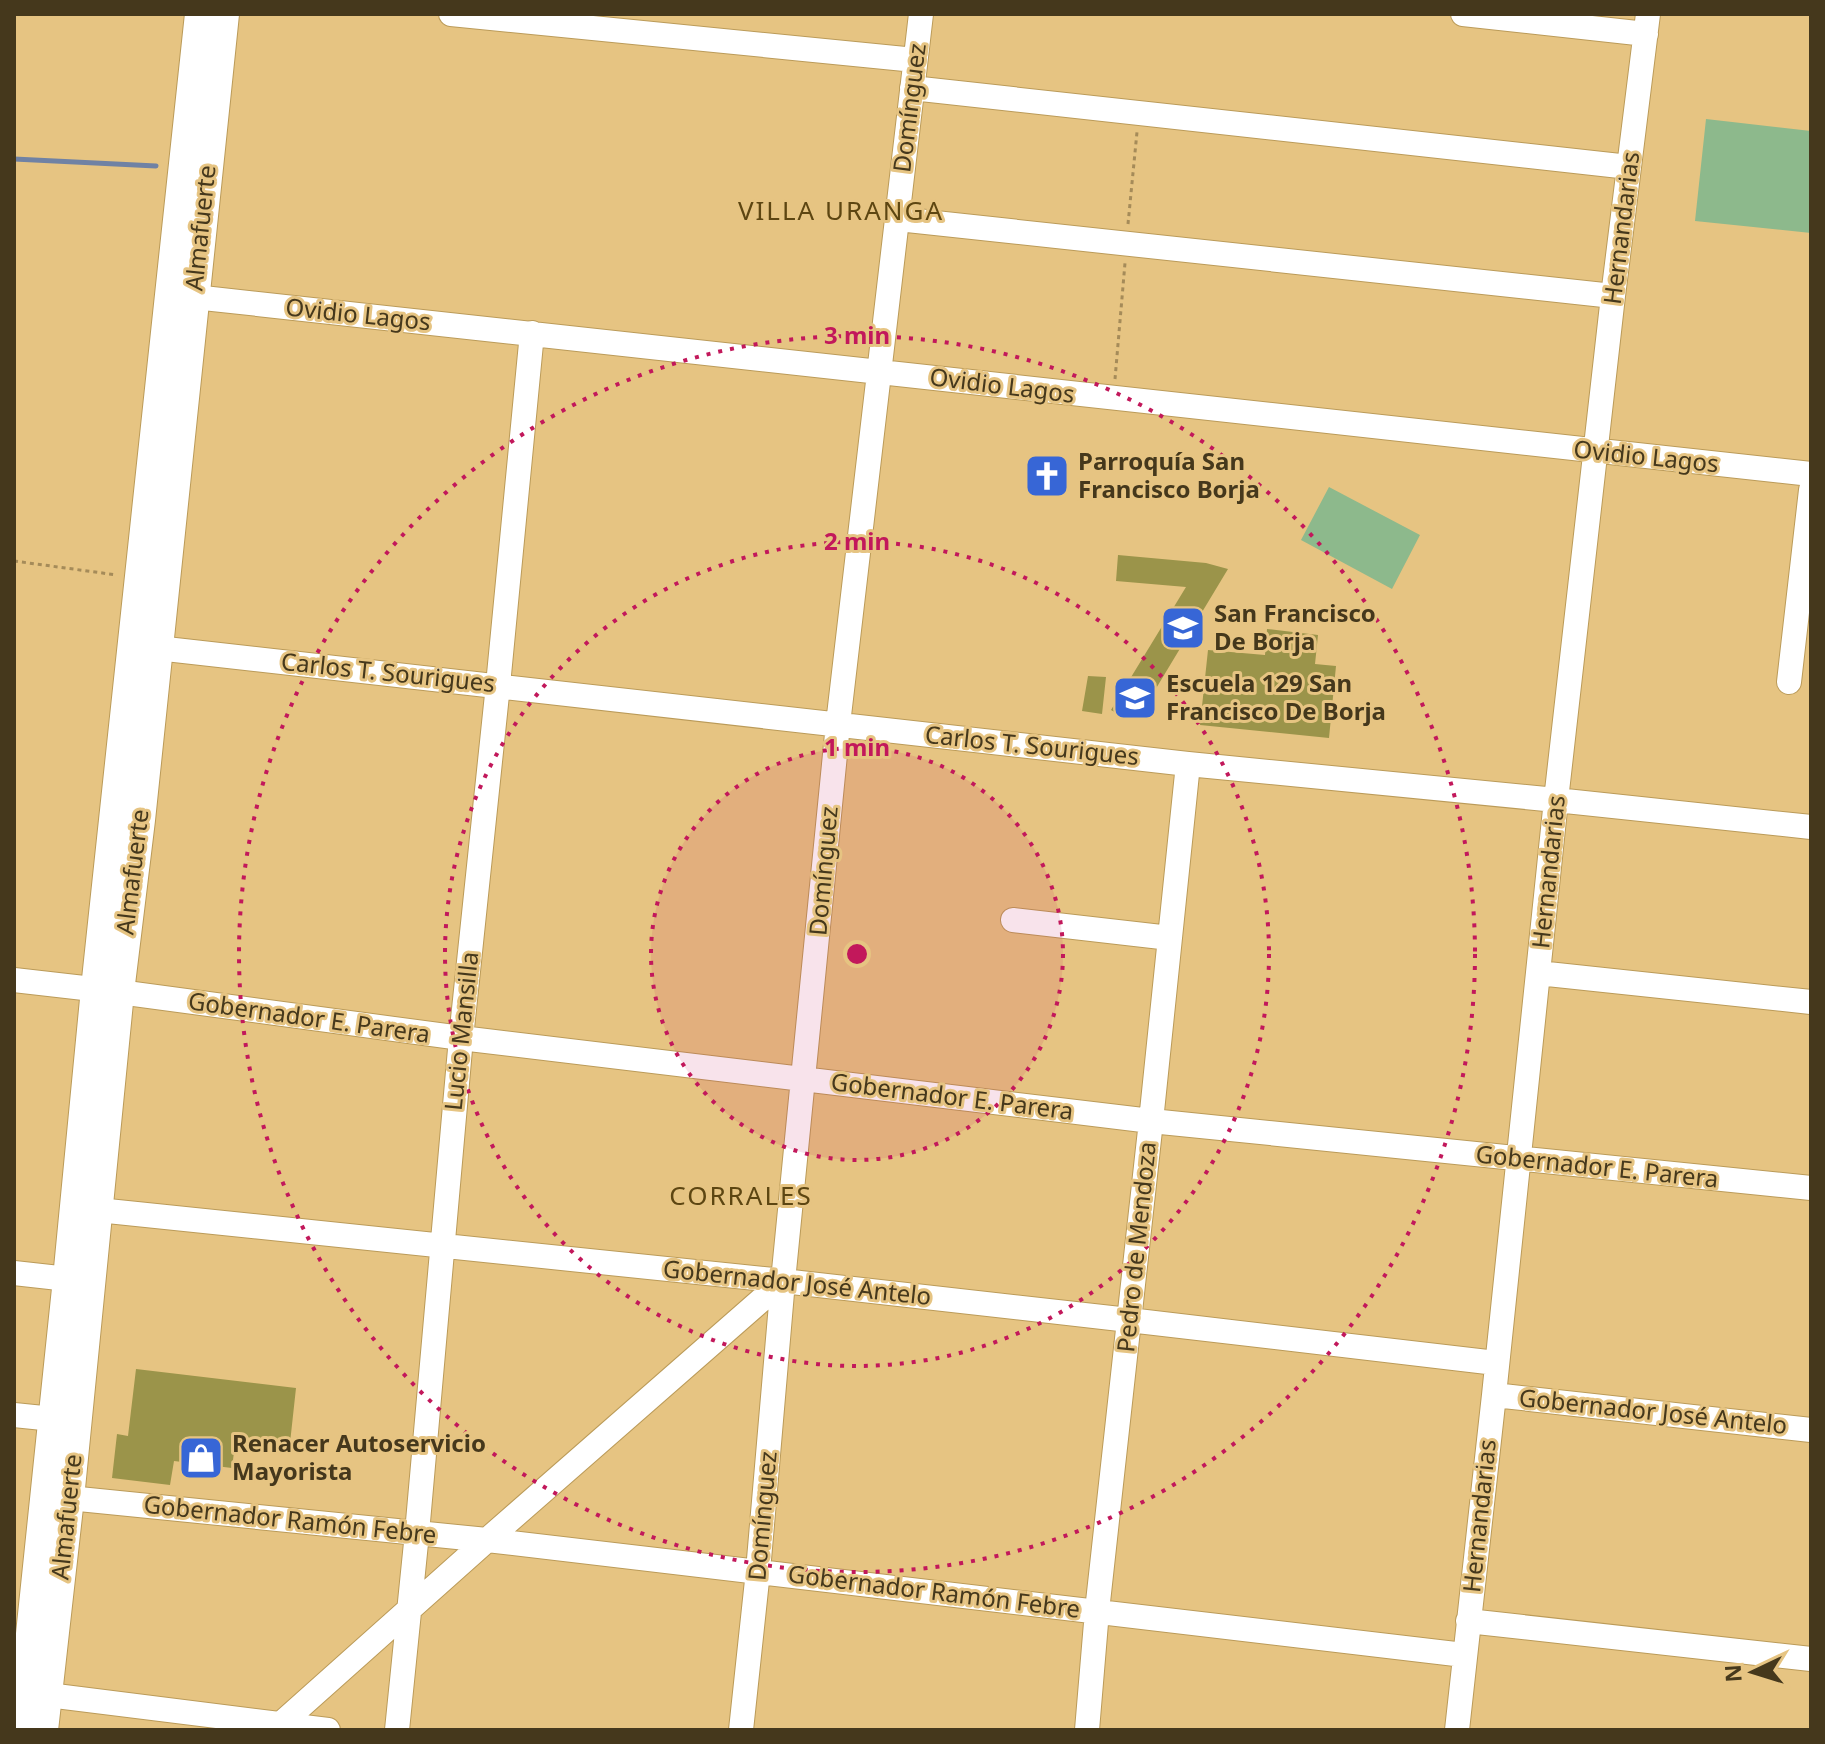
<svg xmlns="http://www.w3.org/2000/svg" width="1825" height="1744" font-family="'Noto Sans',sans-serif">
<style>
.green{fill:#8db98c}
.lines{fill:none;stroke-linecap:round;stroke-linejoin:round}
.stream{stroke:#7082a4;stroke-width:5}
.building{fill:#9b944a}
.minor-casing{stroke:#bb9b59;stroke-width:26}
.major-casing{stroke:#bb9b59;stroke-width:32}
.path{stroke:#a58b59;stroke-width:3;stroke-dasharray:4 4;stroke-linecap:butt}
.minor{stroke:#fff;stroke-width:24}
.major{stroke:#fff;stroke-width:30}
.ring{fill:none;stroke:#c2185b;stroke-width:4;stroke-dasharray:4 8}
.labels{text-anchor:middle;stroke-width:6;stroke-linejoin:round;paint-order:stroke}
.street-label{font-size:24px;fill:#45381c;stroke:#e6c482}
.poi-label{font-size:24px;font-weight:bold;fill:#45381c;stroke:#e6c482;text-anchor:start}
.neighbourhood-label{font-size:26px;letter-spacing:2px;fill:#5d4612;stroke:#e6c482}
.centre{fill:#c2185b;stroke:#e6c482;stroke-width:4}
.ring-label{font-size:24px;text-anchor:middle;font-weight:bold;fill:#c2185b;stroke:#e6c482;stroke-width:6;stroke-linejoin:round;paint-order:stroke}
</style>
<rect width="100%" height="100%" fill="#e6c482"/>
<path class="green" d="M1706,119L1811,131V233L1695,221Z
M1329,487L1420,535L1392,589L1301,540Z"/>
<g class="lines">
<path class="stream" d="M14,159L156,166"/>
</g>
<path class="building" d="M1118,555L1206,563L1228,569L1140,715L1127,719L1111,710L1186,587L1116,581Z
M1267,629L1318,635L1315,664L1336,666L1329,738L1200,725L1208,650L1265,655Z
M1088,676L1106,677L1102,714L1082,711Z
M136,1369L296,1388L290,1443L236,1436L232,1468L174,1461L170,1485L112,1478L117,1434L128,1436Z"/>
<g class="lines">
<g class="minor-casing">
<path id="minor" d="M451,14L915,60
M1463,14L1646,34
M912,88L1629,167
M898,219L1613,296
M194,297L1811,474
M157,648L1188,764L1556,800L1811,827
M1789,682L1811,490
M1013,920L1170,938
M1538,973L1811,1002
M14,980L119,992L461,1038L1151,1121L1811,1188
M98,1210L783,1281L1129,1320L1496,1363
M14,1273L68,1279
M1494,1395L1811,1430
M14,1415L53,1419
M69,1498L487,1540L1464,1655
M1468,1621L1811,1659
M48,1695L328,1730
M274,1730L487,1540L783,1281
M397,1730L417,1533L461,1038L498,685L532,333
M741,1730L758,1571L783,1281L838,724L921,14
M1087,1730L1097,1611L1151,1121L1188,764
M1457,1730L1494,1395L1556,800L1613,296L1648,14"/>
</g>
<g class="major-casing">
<path id="major" d="M21,1730L68,1279L96,989L200,14
M43,1730L69,1498L119,992L140,820L224,14"/>
</g>
<path class="path" d="M1128,224L1137,132
M1115,379L1125,263
M14,561L117,575"/>
<use href="#minor" class="minor"/>
<use href="#major" class="major"/>
</g>
<circle cx="857" cy="954" r="206" fill="#c2185b" fill-opacity=".12"/>
<g class="ring">
<circle cx="857" cy="954" r="206"/>
<circle cx="857" cy="954" r="412"/>
<circle cx="857" cy="954" r="618"/>
</g>
<defs>
<g id="church-square" transform="scale(2.3)"><rect x="-9" y="-9" width="18" height="18" rx="4" fill="#3766d6" stroke="#e6c482"/><path d="M-1.2-6h2.4v3.5h3.3v2.4h-3.3V6h-2.4V-.1h-3.3v-2.4h3.3Z" fill="#fff"/></g>
<g id="school-square" transform="scale(2.3)"><rect x="-9" y="-9" width="18" height="18" rx="4" fill="#3766d6" stroke="#e6c482"/><path d="M0-5L7-2L0 1L-7-2ZM-4 1L0 2.5L4 1V4Q0 6-4 4Z" fill="#fff"/></g>
<g id="shop-square" transform="scale(2.3)"><rect x="-9" y="-9" width="18" height="18" rx="4" fill="#3766d6" stroke="#e6c482"/><path d="M-5-2.5h2.3a2.7 3.5 0 0 1 5.4 0H5L5.5 6h-11ZM-1.5-2.5h3a1.5 2.3 0 0 0-3 0Z" fill="#fff"/></g>
</defs>
<g fill-rule="evenodd">
<use href="#church-square" x="1047" y="476"/>
<use href="#school-square" x="1183" y="628"/>
<use href="#school-square" x="1135" y="698"/>
<use href="#shop-square" x="201" y="1458"/>
</g>
<g class="labels">
<g class="street-label">
<text transform="translate(910 108) rotate(-83)" y="8">Domínguez</text>
<text transform="translate(201 228) rotate(-84)" y="8">Almafuerte</text>
<text transform="translate(1622 228) rotate(-83)" y="8">Hernandarias</text>
<text transform="translate(358 315) rotate(6)" y="8">Ovidio Lagos</text>
<text transform="translate(1002 386) rotate(7)" y="8">Ovidio Lagos</text>
<text transform="translate(1646 457) rotate(6)" y="8">Ovidio Lagos</text>
<text transform="translate(388 673) rotate(6)" y="8">Carlos T. Sourigues</text>
<text transform="translate(1032 746) rotate(6)" y="8">Carlos T. Sourigues</text>
<text transform="translate(824 871) rotate(-85)" y="8">Domínguez</text>
<text transform="translate(133 872) rotate(-83)" y="8">Almafuerte</text>
<text transform="translate(1549 872) rotate(-84)" y="8">Hernandarias</text>
<text transform="translate(309 1018) rotate(8)" y="8">Gobernador E. Parera</text>
<text transform="translate(462 1031) rotate(-84)" y="8">Lucio Mansilla</text>
<text transform="translate(952 1097) rotate(7)" y="8">Gobernador E. Parera</text>
<text transform="translate(1597 1167) rotate(6)" y="8">Gobernador E. Parera</text>
<text transform="translate(1137 1247) rotate(-84)" y="8">Pedro de Mendoza</text>
<text transform="translate(797 1283) rotate(6)" y="8">Gobernador José Antelo</text>
<text transform="translate(1653 1412) rotate(6)" y="8">Gobernador José Antelo</text>
<text transform="translate(763 1516) rotate(-85)" y="8">Domínguez</text>
<text transform="translate(1480 1516) rotate(-84)" y="8">Hernandarias</text>
<text transform="translate(67 1517) rotate(-84)" y="8">Almafuerte</text>
<text transform="translate(290 1520) rotate(6)" y="8">Gobernador Ramón Febre</text>
<text transform="translate(934 1592) rotate(7)" y="8">Gobernador Ramón Febre</text>
</g>
<g class="poi-label">
<text x="1078" y="470">Parroquía San<tspan x="1078" dy="28">Francisco Borja</tspan></text>
<text x="1214" y="622">San Francisco<tspan x="1214" dy="28">De Borja</tspan></text>
<text x="1166" y="692">Escuela 129 San<tspan x="1166" dy="28">Francisco De Borja</tspan></text>
<text x="232" y="1452">Renacer Autoservicio<tspan x="232" dy="28">Mayorista</tspan></text>
</g>
<g class="neighbourhood-label">
<text x="841" y="220">VILLA URANGA</text>
<text x="741" y="1205">CORRALES</text>
</g>
</g>
<circle cx="857" cy="954" r="12" class="centre"/>
<g class="ring-label">
<text x="857" y="344">3 min</text>
<text x="857" y="550">2 min</text>
<text x="857" y="756">1 min</text>
</g>
<rect width="1825" height="1744" fill="none" stroke="#45381c" stroke-width="32"/>
<g transform="translate(1753 1672) rotate(266)" stroke="#e6c482" stroke-width="6" paint-order="stroke">
<path d="M0-6L14 30L0 20L-14 30Z" fill="#45381c"/>
<text y="-12" font-size="22" font-weight="bold" text-anchor="middle" fill="#45381c">N</text>
</g>
</svg>
